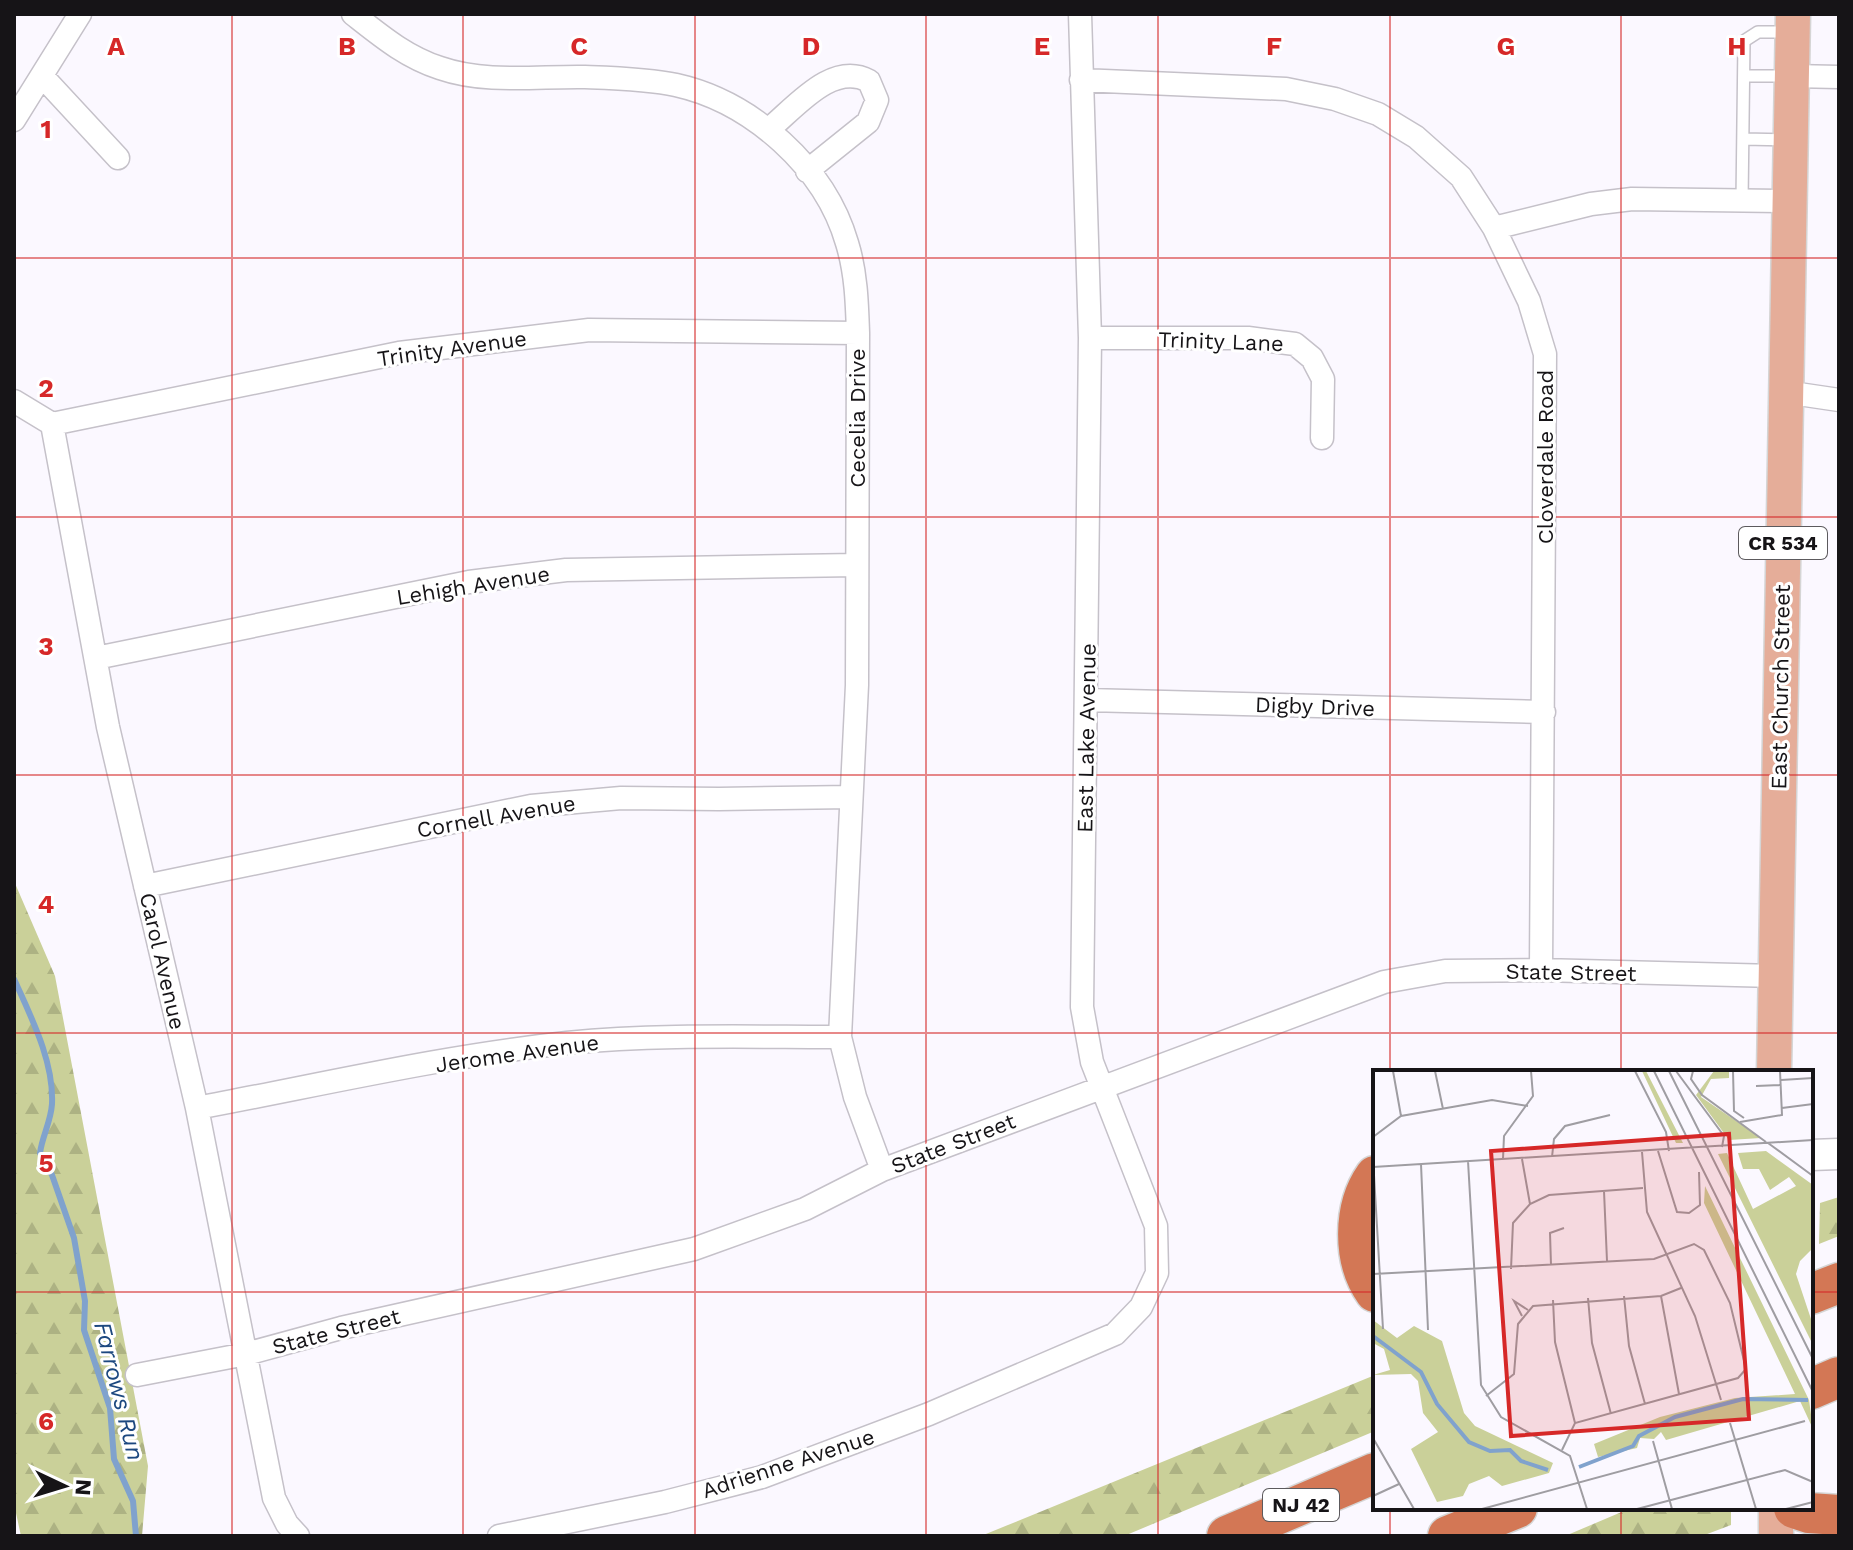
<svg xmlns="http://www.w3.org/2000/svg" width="1853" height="1550" font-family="'Work Sans',sans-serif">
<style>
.forest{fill:url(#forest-firs)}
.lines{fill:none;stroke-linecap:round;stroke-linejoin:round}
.stream{stroke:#80a2cd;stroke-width:6}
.lane-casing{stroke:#c5c1c9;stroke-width:14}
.street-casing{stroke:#c5c1c9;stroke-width:25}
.secondary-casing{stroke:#c5c1c9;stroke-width:33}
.primary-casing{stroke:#d5d5d5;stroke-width:37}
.highway-casing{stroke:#d5d5d5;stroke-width:43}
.lane{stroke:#fff;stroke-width:11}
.street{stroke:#fff;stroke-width:22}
.secondary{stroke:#fff;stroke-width:30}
.primary{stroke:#e5ad99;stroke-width:34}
.highway{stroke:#d37755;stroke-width:40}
.grid{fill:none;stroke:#d62828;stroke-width:2;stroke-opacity:0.55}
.labels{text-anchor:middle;stroke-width:6;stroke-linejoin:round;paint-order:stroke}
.shield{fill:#fff;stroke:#5c5a5d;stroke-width:2}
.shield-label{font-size:20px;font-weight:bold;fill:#161417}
.street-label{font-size:22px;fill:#161417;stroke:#fff}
.water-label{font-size:24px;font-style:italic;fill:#1c487f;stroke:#fff}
.inset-river{fill:none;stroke:#80a2cd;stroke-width:4}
.inset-road{fill:none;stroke:#9f9da2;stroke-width:2}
.view{fill:#d62828;fill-opacity:0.15;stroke:#d62828;stroke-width:4}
.inset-edge{fill:none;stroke:#161417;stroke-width:4}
.grid-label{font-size:26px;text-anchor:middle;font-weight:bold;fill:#d62828;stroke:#fff;stroke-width:6;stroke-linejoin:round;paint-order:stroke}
</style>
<defs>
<pattern id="forest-firs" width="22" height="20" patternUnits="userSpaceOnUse" patternTransform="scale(2)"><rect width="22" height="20" fill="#cad099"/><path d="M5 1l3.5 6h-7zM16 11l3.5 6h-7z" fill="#adb283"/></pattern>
</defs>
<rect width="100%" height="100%" fill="#fbf8ff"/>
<path class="forest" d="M14,881L55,976L148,1466L142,1536H21L14,1504Z
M1839,1197V1236L1819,1244L1820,1203Z
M1375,1375V1431L1124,1536H981Z
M1631,1508H1731V1525L1702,1536H1565Z"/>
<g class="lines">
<path class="stream" d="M14,979C31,1017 54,1061 52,1104C51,1121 42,1137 40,1153L52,1175L74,1238L85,1301L84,1330L110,1408L114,1459L133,1501L136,1536"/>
<g class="lane-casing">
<path id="lane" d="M1744,76H1787
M1743,139L1786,140
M1742,201L1744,41L1758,32H1788"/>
</g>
<g class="street-casing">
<path id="street" d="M353,14C381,36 406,57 440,68C486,84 538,76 585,77C612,78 650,79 676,85C752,102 825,167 847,243C856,272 857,302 858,333L857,685L840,1037L855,1097L882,1170
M42,76L118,158
M1792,76L1839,77
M1081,80L1286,89L1335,99L1378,114L1416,137L1461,177L1494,228L1529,301L1545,354L1541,970
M14,120L80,14
M769,129C796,107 832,61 869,81L877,100L868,122L807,171
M1494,228L1591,204L1632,199L1789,201
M1090,338H1248L1295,344L1312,358L1323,379L1322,438
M1785,392L1839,400
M14,401L52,424L108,727L197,1108L274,1498L287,1524L298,1536
M52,424L399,353L589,330L858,333
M96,658L469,582L566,570L856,565
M1087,700L1544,712
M145,886L531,806L621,798L719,799L851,797
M197,1108C320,1085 443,1056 567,1043C658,1034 749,1037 840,1037
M137,1375L246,1354L341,1328L694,1249L805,1209L882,1170L1384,982L1445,971L1541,970L1775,976
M499,1536L665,1502L762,1477L929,1414L1115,1334L1141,1307L1157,1273L1156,1226L1092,1062L1082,1007L1090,338L1080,14"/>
</g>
<g class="secondary-casing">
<path id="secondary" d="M1811,1155L1839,1154"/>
</g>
<g class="primary-casing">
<path id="primary" d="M1774,1072L1793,14
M1776,1508V1536"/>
</g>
<g class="highway-casing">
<path id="highway" d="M1375,1176C1353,1207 1352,1260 1375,1292
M1811,1294L1839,1283
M1811,1389L1839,1377
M1794,1508L1809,1513L1839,1515
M1227,1536L1375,1473
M1448,1536L1517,1508"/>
</g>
<use href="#lane" class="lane"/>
<use href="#street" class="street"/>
<use href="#secondary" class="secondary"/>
<use href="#primary" class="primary"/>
<use href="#highway" class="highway"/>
</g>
<path class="grid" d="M232,14V1536M463,14V1536M695,14V1536M926,14V1536M1158,14V1536M1390,14V1072M1621,14V1072M14,258H1839M14,517H1839M14,775H1839M14,1033H1839M14,1292H1375M1811,1292H1839M1390,1508V1536M1621,1508V1536"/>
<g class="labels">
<g class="shield">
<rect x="1739" y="527" width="88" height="32" rx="6"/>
<rect x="1263" y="1489" width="76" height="32" rx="6"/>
</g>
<g class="shield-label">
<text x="1783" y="550">CR 534</text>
<text x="1301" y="1512">NJ 42</text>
</g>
<g class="street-label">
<text transform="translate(1221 341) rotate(2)" y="8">Trinity Lane</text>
<text transform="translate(452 348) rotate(-8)" y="8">Trinity Avenue</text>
<text transform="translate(857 418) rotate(-90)" y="8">Cecelia Drive</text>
<text transform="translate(1545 457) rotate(-90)" y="8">Cloverdale Road</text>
<text transform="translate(473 585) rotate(-9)" y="8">Lehigh Avenue</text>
<text transform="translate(1780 687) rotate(-89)" y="8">East Church Street</text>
<text transform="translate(1315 706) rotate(2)" y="8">Digby Drive</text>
<text transform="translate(1086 738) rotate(-89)" y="8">East Lake Avenue</text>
<text transform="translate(496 816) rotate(-10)" y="8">Cornell Avenue</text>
<text transform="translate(163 961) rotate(77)" y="8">Carol Avenue</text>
<text transform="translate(1571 972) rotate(1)" y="8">State Street</text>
<text transform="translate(517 1053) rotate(-8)" y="8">Jerome Avenue</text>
<text transform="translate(953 1143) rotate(-21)" y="8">State Street</text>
<text transform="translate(336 1331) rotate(-14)" y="8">State Street</text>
<text transform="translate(788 1463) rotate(-18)" y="8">Adrienne Avenue</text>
</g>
<g class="water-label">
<text transform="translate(119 1391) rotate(76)" y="8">Farrows Run</text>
</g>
</g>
<g transform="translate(1373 1070)">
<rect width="440" height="440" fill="#fbf8ff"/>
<path d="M269,1H273L310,73H303ZM341,1H356V8L338,9L328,27L388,68L356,70L323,25ZM393,81L440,115V178L427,191L423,204L440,255V275L345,84L354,83L380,139L423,116L416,107L397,120L386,99H370L365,83ZM332,116L436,330L440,359L427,331L293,370L288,362L281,369L267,368L264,378L225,387L221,374L287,347L362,328L422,324L331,133ZM0,250L24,268L41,256L69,271L91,343L102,356L180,393L176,403L129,416L116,406L96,414L90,426L64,432L38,379L65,362L50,343L45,311L38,304L0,305L17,300L11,279L0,273Z" fill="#cad099"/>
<path class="inset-river" d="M0,266L48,302L64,334L96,372L117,381L137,380L148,391L175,400M206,397L260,376L266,366L302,347L370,329L435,330"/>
<path class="inset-road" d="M20,1L28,46M62,1L70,39M262,1L293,62L296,81M281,1L440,322M296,1L440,289M303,1L351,66L349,77M320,1L318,9L329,25L393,72M360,1L361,41L371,48M408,10L440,8M383,16L408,15M409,38L440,34M367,52L409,45L407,1M0,67L28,46L119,30L155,36M395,73L440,106M285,81L304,142L316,143L327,135L326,102M269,82L274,142L322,246L348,330M179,87L181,69L192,56L237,45M0,88L10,259M130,89L131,66L160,26L158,1M149,89L157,134M95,91L108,315L128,347L197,386L214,439M48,94L55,260M0,97L440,70M231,121L234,191M178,195L177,163L191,158M138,199L140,153L157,134L176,125L270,118M0,204L281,189L321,174L331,180L357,233L373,299M251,226L256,276L272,334M288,226L306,324M215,228L219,273L238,344M180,230L182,272L202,353M149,246L141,231L155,240M113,326L141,304L145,254L160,236L288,226L308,218M357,353L383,439M0,368L41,439M280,371L299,439M189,380L202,353L365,308L373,299M0,426L26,414M109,439L432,351M264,439L412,400L440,412M413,439L440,432"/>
<path class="view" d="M356,64L376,349L138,366L118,81Z"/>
<rect width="440" height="440" class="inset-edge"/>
</g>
<g class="grid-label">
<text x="116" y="55">A</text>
<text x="347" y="55">B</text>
<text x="579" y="55">C</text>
<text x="811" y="55">D</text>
<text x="1042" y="55">E</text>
<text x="1274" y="55">F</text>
<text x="1506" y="55">G</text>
<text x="1737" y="55">H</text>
<text x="46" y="138">1</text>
<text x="46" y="397">2</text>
<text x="46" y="655">3</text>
<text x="46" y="913">4</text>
<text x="46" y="1172">5</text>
<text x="46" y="1430">6</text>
</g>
<rect width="1853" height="1550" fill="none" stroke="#161417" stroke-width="32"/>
<g transform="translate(64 1486) rotate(94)" stroke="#ffffff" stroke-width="6" paint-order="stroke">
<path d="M0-6L14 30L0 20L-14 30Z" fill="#161417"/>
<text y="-12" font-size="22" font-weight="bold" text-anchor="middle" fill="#161417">N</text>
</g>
</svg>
